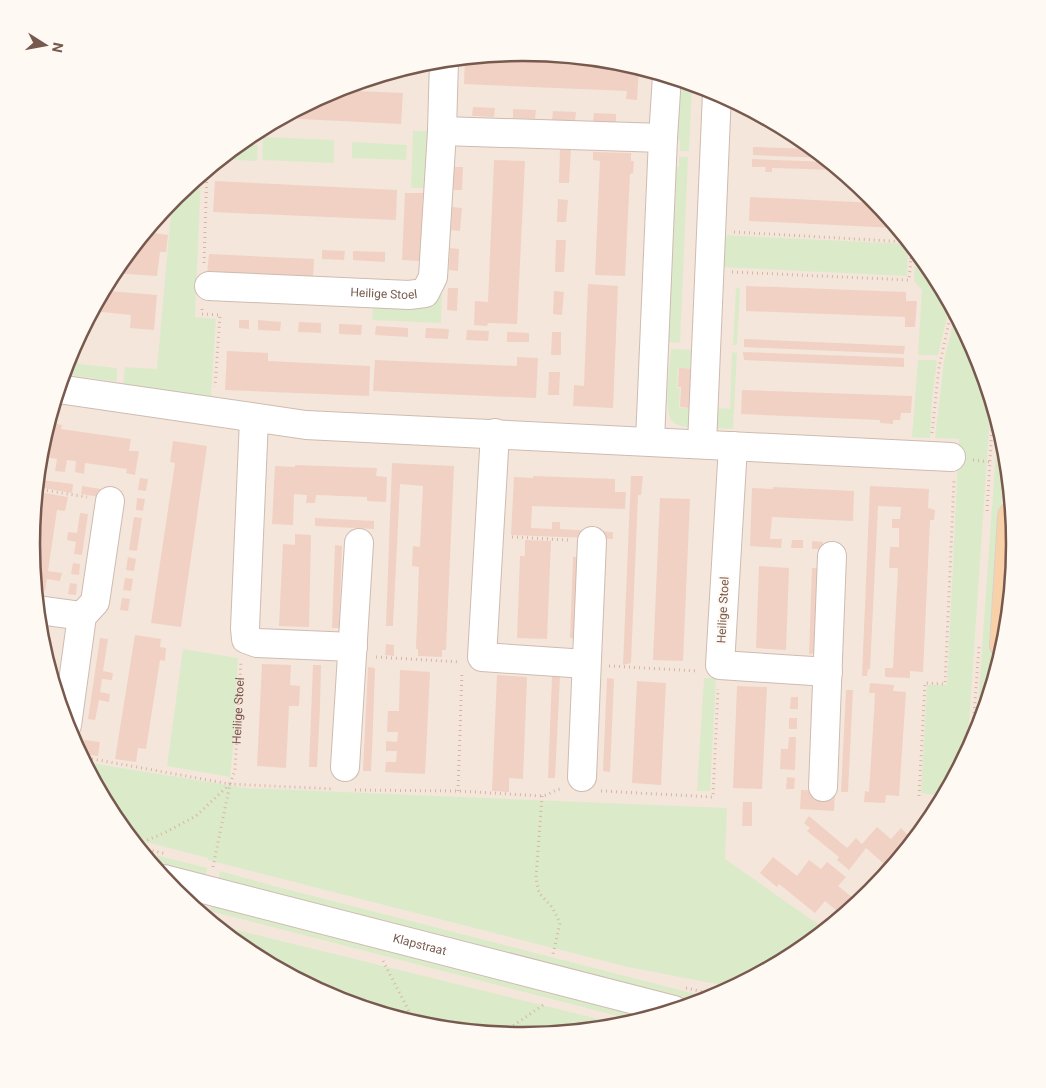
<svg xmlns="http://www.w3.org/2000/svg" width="1046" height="1088" font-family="Roboto,sans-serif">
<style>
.residential{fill:#f4e6db}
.green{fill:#dbebca}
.building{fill:#f1d1c4}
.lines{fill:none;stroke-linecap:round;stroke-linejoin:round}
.minor-casing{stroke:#cfbbb1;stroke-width:30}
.major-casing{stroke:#d9d1cd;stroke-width:30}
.path{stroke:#d7b4a7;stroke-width:3;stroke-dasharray:1 4;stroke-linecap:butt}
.minor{stroke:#fff;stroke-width:28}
.major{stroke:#f8d1a8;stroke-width:28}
.labels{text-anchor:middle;stroke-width:4;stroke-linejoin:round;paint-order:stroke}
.street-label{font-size:12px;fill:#78594e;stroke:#fff9f3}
.rim{fill:none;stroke:#78594e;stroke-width:2.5}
</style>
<rect width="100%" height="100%" fill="#fcf4ec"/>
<path class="residential" d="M33 544a490 490 0 1 1 980 0a490 490 0 1 1-980 0Z"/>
<path class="green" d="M676,79L692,84L689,151H680V140H674Z
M413,131H432L430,188H411Z
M263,137L334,140V163L262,160Z
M352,142L407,145L406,160L352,158Z
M239,144L258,145L257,161L221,159Z
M679,157H688L680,343L664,342L672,167H679Z
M201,175L195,317L216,319L211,397L123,385L125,367L157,369L172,201Z
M721,235L908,244L907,276L720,267Z
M915,262H925L932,271L950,305L938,355H918L922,290L914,281Z
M736,288H740L737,345H733Z
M442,294L441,323L372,320L373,302L429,304L435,302Z
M955,314L977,356L991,400L967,752L943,796L921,793L927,685H947L959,439L935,438L944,361Z
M671,349L697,350L696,368H678L677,388H680L679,408H696L695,427C687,427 677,427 672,421C663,411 670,364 671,349Z
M732,352L737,353L733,429L713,428L714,408L730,409Z
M68,357L78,358V364L117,368V382L63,374Z
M918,360H935L937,361L932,400L930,438L912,437Z
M998,423L1005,448L990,689L976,734Z
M183,649L238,658L234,737L230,777L167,766Z
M704,678H716L710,791H697Z
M84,762L247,788L727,808L725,859L825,929L796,953L732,987L628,967L208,860V858L131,838L114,817Z
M143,852L207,868L205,877L152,864Z
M220,871L270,885L711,998L694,1004L218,880Z
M213,900L651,1016L637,1021L210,911Z
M216,925L623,1025L523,1036L427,1026L335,998L250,953Z"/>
<path class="building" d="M501,54L580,58L619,62L629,65L628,68H639L637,100L626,99L627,91L464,84L465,58Z
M335,90L403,93L401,124L281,118Z
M473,107L495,108L494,117L472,116Z
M513,109L536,110L535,119L513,118Z
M553,111L576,112L575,121L552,120Z
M753,112L767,119H753Z
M594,113L616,114V123L593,122Z
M753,147L813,149L824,158L753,155Z
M560,150H571L569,183H559Z
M593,152L631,153V161H634L633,173L630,174L625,276L595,275L600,161L593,160Z
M752,159L829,162L839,170L772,168V172H765L766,167H752Z
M494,160L525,161L517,324L488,323L487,326L474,325L475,301L488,302Z
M454,167H463L462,190H453Z
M215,181L397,190L396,220L213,212Z
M405,193H423L420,261L402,260Z
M750,197L876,203L897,228L749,221Z
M558,199L568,200L566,222H557Z
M452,207L462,208L460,231L451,230Z
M146,232L168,235L166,252H160L157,276L113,273Z
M556,240H566L564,272H555Z
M450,248L459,249L458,271L449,270Z
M322,250L345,251L344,260L322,259Z
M353,251L385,252V262L353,260Z
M209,254L314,259L313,278L207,273Z
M111,277L109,291L157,295L154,330L130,328L131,315L93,311V316L90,315Z
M588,284L618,286L613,408L573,406L574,385L584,386Z
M746,286L906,292V301H917L915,327H905V317L746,311Z
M448,288H458L457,311L447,310Z
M554,291L564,292L562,315L553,314Z
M239,320H249V329L239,328Z
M258,320L281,322L280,331L258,330Z
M299,322L321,323V333L298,332Z
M339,324L362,325L361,335L339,334Z
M376,326L408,328V337L375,335Z
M426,328L449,329L448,339L425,338Z
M467,330L489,331L488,341L466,340Z
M507,332L529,333V342H507Z
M552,332H561V355H551Z
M744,339L905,346L904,354L744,347Z
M227,351L268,353V361L370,366L369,396L225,390Z
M743,352L904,358V367L744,360Z
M517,357L538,358L536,398L373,391L375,360L517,366Z
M679,368L698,369L691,408L680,407L681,387H678Z
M549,372H560L559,395H548Z
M742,390L912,396L911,413H901L900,420H893V424L880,423V420L741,414Z
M51,423L62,425L61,429L131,439L129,451H139L135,475L126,473L127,469L85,463L84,474L75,472L76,461L67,460L65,472L55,471L57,459L45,457L41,480L73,484L72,493L37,487L41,448L46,432H49Z
M173,441L207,446L181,627L151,623L175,463L170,462Z
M392,463L454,466L446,650H442V657L418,656V649H416L419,567L412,566L413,546L420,547L423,486L400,484L393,626H386Z
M295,465L377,468L376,476L387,477L386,502L367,501V497L316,495L315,503H306L307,495L294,494L293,525L272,524L275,466L295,467Z
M533,476L615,479V492H626L625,509L532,506L531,528L552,529V522H560V529L613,532V539L511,535L514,477L533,478Z
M631,476H643L641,495H638L631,663L623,665Z
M140,478L148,479L146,491L138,490Z
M82,486L114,491L113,499L81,494Z
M870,486L929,489L928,508L935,510L934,520H930L923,672L910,671V678L885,677V668H893L898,568H889L890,547H899V528H892V519H900L901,507L878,506L870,669H868L867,676H862Z
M773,487L854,491L853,521L772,517L770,539H782L781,548L750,546L752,488L773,489Z
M39,492L68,497L65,511L57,510L48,571L62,573L60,581L47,579L45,591L36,589L31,544L35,506L37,507Z
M137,498L145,499L143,511L136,510Z
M660,498L690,499L683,661L653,660Z
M80,513L88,514L82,555L74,554L76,542L67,540L68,532L77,533Z
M134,517L142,518L137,551L129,550Z
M315,518L374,521V529L315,526Z
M295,534L311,535L309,627L279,626L283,544L295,545Z
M525,540L551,541L547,639L517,638L520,556H525Z
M792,540H803V548H791Z
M812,541L823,542V549H812Z
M335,545L342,546L339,628H332Z
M128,557L136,559L134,571L126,570Z
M573,557H581L578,639L570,638Z
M73,563L80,564L79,575L71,574Z
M759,566L789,568L786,650L756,648Z
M812,568H820L815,653L810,654H809Z
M125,578L133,579L131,591L123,590Z
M70,583L77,584L76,595L68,594Z
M122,598L130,599L128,611L120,610Z
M40,624L48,625L44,652L41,640Z
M135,635L161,639L160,647L166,648L165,661L160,660L146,749L138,748L136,762L115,759Z
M100,638L108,639L103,671L113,673L112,680L102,679L100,692L110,694L109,702L99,700L95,720L88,719Z
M386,644L394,645V656L385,655Z
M262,664L291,665L290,685L300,686L299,706H289L286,768L257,766Z
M313,665H321L320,707L317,767H309Z
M368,667L375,668L372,751L371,771H363Z
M400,670L430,672L425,774L385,772L386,762H396L397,751H386V741L397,742L398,732H387L388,711H399Z
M497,675L527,677L523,779L509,778V792L492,791Z
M552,676H560L555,778H548Z
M607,678L614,679L610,772L603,771Z
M637,681L666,683L661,785L632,783Z
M870,683L894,685L893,691L906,692L899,796L886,795L885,803L864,802L865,791L869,792L874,713L875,693H869Z
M737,686L767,687L762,789L733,788Z
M846,690H853L848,792H841Z
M791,697H798V709H790Z
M789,718H797V729H789Z
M789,737H796L795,770L780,769L781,749H788Z
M84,740L100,742L98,756L82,754Z
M787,777L795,778L794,789H786Z
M801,790L835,791L834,811L800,809Z
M743,802H752V826H742Z
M809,816L847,848L856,838L862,844L877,827L891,839L901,828L908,835L897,848L903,853L887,872L880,867L883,863L866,848L849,870L837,860L839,857L807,831L810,828L804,823Z
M773,857L797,876L809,860L821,869L827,862L846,877L838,886L858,902L842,915L825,901L815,913L779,884L777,887L760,873Z"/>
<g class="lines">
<g class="minor-casing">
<g id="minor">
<path d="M442,131L663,138"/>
<path id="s2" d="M209,286L409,295L425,293L433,277L442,131L444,60"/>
<path d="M58,389L306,425L951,457"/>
<path d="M254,419L245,628L246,639L257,643L353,647"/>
<path d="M495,433L482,657L586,664"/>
<path d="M650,441L663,138L667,76"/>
<path d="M702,444L717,93"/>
<path d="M733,446L720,665L828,672"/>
<path d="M38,610L82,616"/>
<path d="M67,725L82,616L95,602L110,501"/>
<path d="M345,767L359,543"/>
<path d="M582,777L592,541"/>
<path d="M823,787L832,556"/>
<path id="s3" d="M164,879L674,1010"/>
</g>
</g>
<g class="major-casing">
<path id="major" d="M1004,645L1012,516"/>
</g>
<g class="path">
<path d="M734,232L908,242"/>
<path d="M911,259L912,246"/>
<path d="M204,263L207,170"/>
<path d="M732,272L909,280L911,259H923"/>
<path d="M202,309V314L220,315L215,387"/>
<path d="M932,433L939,367L952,309"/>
<path d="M973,460L990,462"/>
<path d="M37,489L87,497"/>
<path d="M987,511L993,409"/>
<path d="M512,537L568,540"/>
<path d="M376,657L460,662"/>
<path d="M609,666L698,671"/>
<path d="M972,743L979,647"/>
<path d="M82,757L230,784L334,789"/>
<path d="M355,790L458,791L542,796C549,795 555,789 562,789"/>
<path d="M458,791L462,671"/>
<path d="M601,791L713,797L718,689"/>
<path d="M542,796L536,878L539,893L552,907L560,923L553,954"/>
<path d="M919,796L925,683L945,684L954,481"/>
<path d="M120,825L128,828L139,842H143L166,832L196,816L230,784"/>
<path d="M138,847L166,854"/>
<path id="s1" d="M213,867L230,784L235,770L241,661"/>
<path d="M383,961L415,1023"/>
<path d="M686,988L717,995"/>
<path d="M501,1034L546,1003"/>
</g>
<use href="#minor" class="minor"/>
<use href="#major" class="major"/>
</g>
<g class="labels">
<g class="street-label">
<text dy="4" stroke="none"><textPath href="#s2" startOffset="175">Heilige Stoel</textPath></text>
<text transform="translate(723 610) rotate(-87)" y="4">Heilige Stoel</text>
<text dy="4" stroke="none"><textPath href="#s1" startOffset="159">Heilige Stoel</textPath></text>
<text dy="4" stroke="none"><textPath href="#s3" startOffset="264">Klapstraat</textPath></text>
</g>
</g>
<path d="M0 0H1046V1088H0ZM40 544a483 483 0 1 1 966 0a483 483 0 1 1-966 0Z" fill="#fff9f3" fill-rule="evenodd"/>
<path class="rim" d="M40 544a483 483 0 1 1 966 0a483 483 0 1 1-966 0Z"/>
<g transform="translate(45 45) rotate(101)" stroke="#fff9f3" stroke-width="4" paint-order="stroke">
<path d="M0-4L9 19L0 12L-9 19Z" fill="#78594e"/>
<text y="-8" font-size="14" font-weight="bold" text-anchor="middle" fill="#78594e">N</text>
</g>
</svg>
